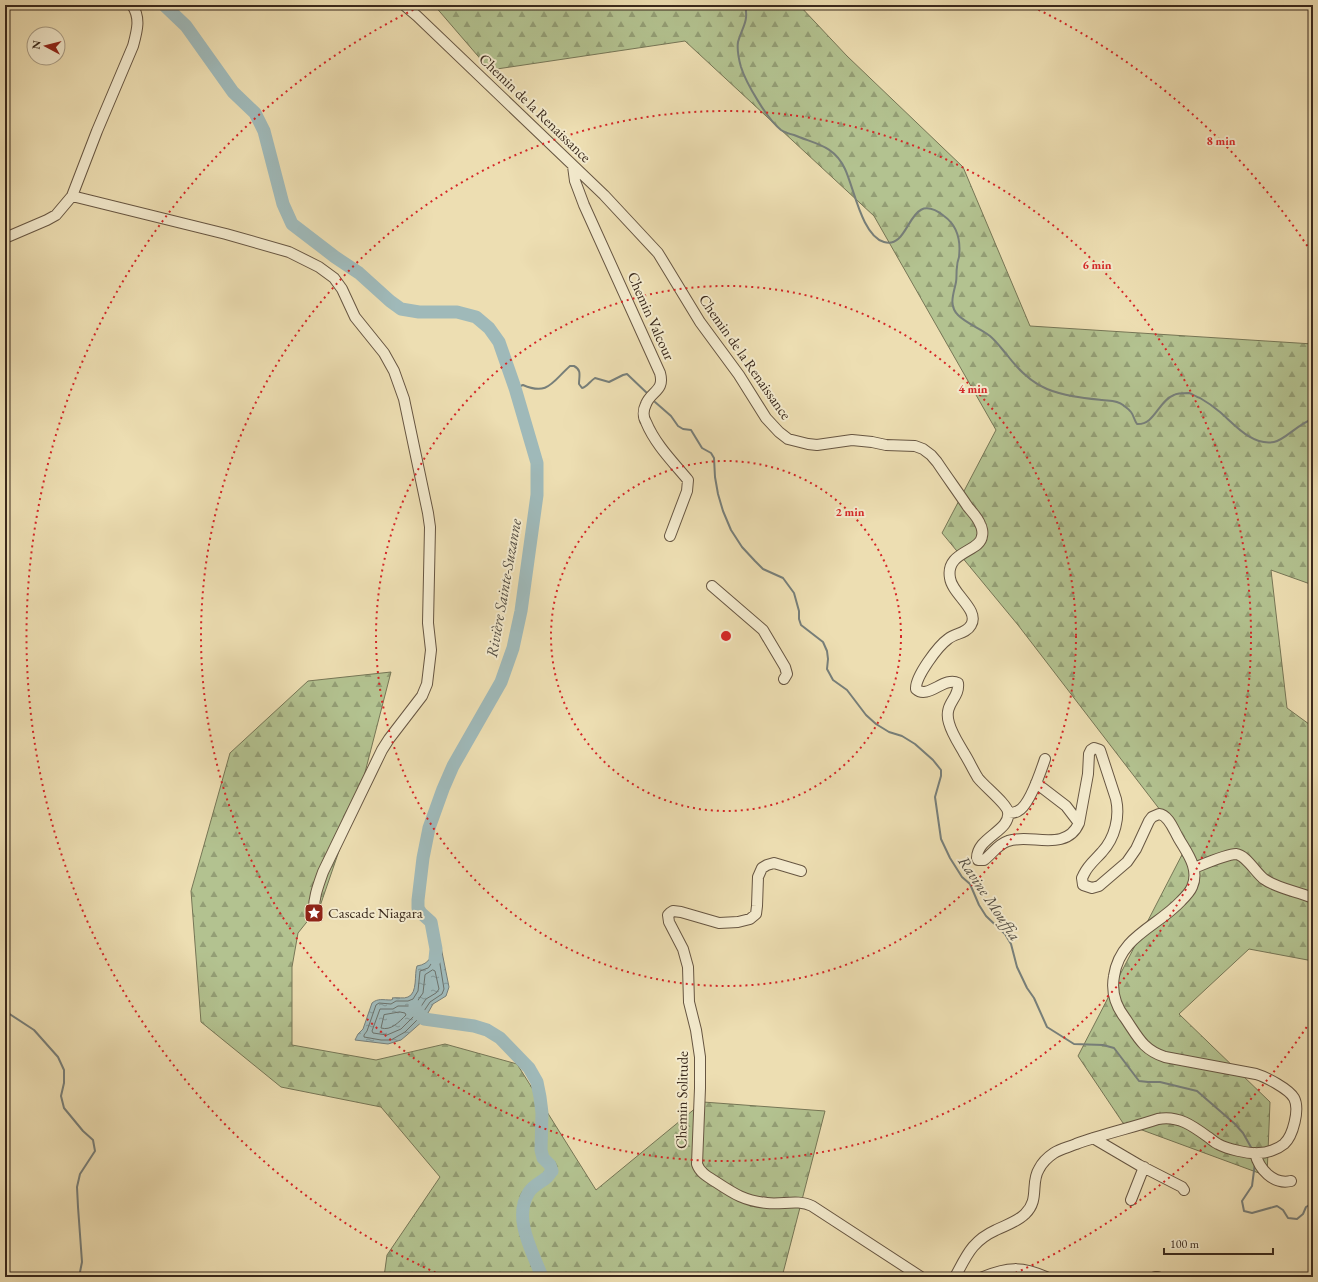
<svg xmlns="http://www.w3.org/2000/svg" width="1318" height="1282" font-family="'EB Garamond',serif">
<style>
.forest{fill:url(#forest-firs);stroke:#767656}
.water{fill:url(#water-ripples);stroke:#777f7a}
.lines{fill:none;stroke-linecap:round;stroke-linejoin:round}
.shore{stroke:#6c716a;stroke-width:1}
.stream{stroke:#777f7a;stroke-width:2}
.river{stroke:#9fb9b9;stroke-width:13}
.minor-casing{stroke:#675642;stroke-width:12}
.minor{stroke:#f3eacd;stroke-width:10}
.ring{fill:none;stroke:#d62828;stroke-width:2;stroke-dasharray:2 4}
.labels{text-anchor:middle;stroke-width:4;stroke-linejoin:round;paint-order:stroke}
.street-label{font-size:15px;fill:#3a291c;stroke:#f3eacd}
.poi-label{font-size:15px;fill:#3a291c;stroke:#f3eacd;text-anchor:start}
.water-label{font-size:16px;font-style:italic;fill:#534d43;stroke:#f3eacd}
.centre{fill:#d62828;stroke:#f3eacd;stroke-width:2}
.ring-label{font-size:12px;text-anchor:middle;font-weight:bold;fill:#d62828;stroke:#f3eacd;stroke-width:4;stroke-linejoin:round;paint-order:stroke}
</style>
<defs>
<pattern id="forest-firs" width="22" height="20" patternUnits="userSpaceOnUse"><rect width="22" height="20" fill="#b3c290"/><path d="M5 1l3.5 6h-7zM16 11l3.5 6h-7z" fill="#939e75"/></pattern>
<pattern id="water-ripples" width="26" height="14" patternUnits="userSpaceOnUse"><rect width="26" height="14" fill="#9fb9b9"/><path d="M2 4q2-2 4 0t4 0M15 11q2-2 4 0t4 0" fill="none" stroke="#839696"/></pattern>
</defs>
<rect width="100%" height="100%" fill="#eddeb2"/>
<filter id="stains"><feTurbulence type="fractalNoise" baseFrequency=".005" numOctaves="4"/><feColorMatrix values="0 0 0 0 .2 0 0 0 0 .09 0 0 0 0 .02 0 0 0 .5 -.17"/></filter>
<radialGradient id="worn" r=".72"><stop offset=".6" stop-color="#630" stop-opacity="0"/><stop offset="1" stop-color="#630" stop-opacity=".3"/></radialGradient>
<path class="forest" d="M434,5H799L847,56L963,167L1030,326L1313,344V585L1271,570L1287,708L1313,727V961L1249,949L1179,1014L1270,1102L1267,1176L1123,1123L1078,1056L1187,845L1018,625L942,533L996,430L874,216L685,41L490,70Z
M391,672L362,784L318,912L314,913L298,933L292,967V1045L376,1060L445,1044L517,1064L596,1190L703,1102L825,1111L782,1277H384L387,1255L440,1177L381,1107L281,1087L201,1022L191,891L230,753L308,681Z"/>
<path class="water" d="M440,942L449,987L446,996L433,1004L424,1020L407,1035L401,1040L388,1044L355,1040L358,1034L363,1029L372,1003C378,998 383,1000 391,1000L393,999L392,998C397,997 404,999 408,997C418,993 414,974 417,966C430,964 433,955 434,943Z"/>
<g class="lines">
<path class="shore" d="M437,956L439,958L444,989L442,994L430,1002L420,1017L405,1032L391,1040H381L364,1037V1035L367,1031L376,1005L379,1003L391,1004L396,1001H408L413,999L418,991L420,971L428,968Z
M433,970L435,971L439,989L436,993L426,999L416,1014L401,1029L387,1035L373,1033L372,1031L380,1009H393L398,1006H409L416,1003L423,993L425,975Z
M400,1012L405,1013L406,1015C399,1022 391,1031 381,1028L384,1015Z"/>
<path class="stream" d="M745,5C749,22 742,27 738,42C737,49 739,60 741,67C746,83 767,119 781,130C784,132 790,134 794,135C815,144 834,145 845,169C854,188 862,236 884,242C912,250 907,187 944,216C958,226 961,240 959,257C958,260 957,264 957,267C956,272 957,277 956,282C954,293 948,305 958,315C967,324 980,328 990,336C997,342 1001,348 1007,355C1018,369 1030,382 1047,389C1064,396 1084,398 1102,400C1109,401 1117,400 1123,405C1125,407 1129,409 1131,412C1134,416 1134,420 1137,424C1155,425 1158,401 1174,395C1177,393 1185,393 1189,393C1193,394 1196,397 1200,398C1207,402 1214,407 1220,412C1235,425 1252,446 1274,442C1285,440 1299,423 1313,419
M515,388L523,385C548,396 552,382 570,366H574C582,370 579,376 579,384L582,388C587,387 590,381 595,378L609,382L623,375L627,374L648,394
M655,402L671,416L678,426L683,429L691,430L702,448L711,453L714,458L715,477L718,494L723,511L731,530L742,547L755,561L763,569L783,578L794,593L799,611V619L801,625L823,642L827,651L828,659L827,669L833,680L847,690L866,715L876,724L889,732L902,736L915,744L933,760L941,770V776L935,797L941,839L950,858L962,877L970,884L979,905L986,916L1005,934L1011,944L1017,967L1027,988L1034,998L1047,1027L1074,1044L1103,1045L1114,1048L1139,1081L1148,1082H1160L1197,1091L1235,1124L1243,1133L1252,1149
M5,1011L34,1030L58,1057L64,1070V1083L61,1096L64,1108L83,1131L93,1140L95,1151L80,1174L77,1187L78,1207L82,1262L79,1277
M1255,1163L1252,1186L1242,1201L1244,1211L1252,1213L1277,1206L1283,1210L1288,1218L1297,1219L1303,1214L1306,1207L1313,1203"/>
<path class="river" d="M164,5L186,26L233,92L255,113L264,131L283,204L292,224L335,257L359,273L390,301L401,309L419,312H457L476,317L489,328L499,342L515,388L537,463V495L521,611L513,648L501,682L453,766L443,789L429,828L423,858L418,900V908L421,913L431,922L436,949L435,959
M415,1006L416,1010L424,1019L474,1026L487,1030L500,1038L529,1068L537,1082L540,1097L542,1113L541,1150L543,1158L550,1165L552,1171C550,1173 548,1177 546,1178C540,1183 534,1185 529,1192C512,1218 533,1252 542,1277"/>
<g class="minor-casing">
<path id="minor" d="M404,5L417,16L604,195L658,253L700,322L739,375L766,418L779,432L788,439L808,444L817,445L852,440L872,442L886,445L915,446L923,449L931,455L937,462C947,477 958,492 968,507C972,512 978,518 980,524C982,527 983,533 982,536C981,552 945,551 950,578C952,594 980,610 971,625C966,634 955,633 948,639C938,646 915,677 916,689C928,700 944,676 958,683C960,699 943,703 949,723C952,734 959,744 964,753C969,761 973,770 978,778C984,786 1007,804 1008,812C1011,831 977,837 977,858L978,860H984C992,854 998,844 1008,841C1030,833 1066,853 1079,823L1088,774L1089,754L1091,750L1094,748L1100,750L1116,799C1120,817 1115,838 1102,852C1096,859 1088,865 1084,874L1082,878L1083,885L1092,888L1099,886L1127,862L1136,849L1149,821L1152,817L1159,814C1169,815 1174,831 1179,839C1187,853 1200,869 1192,887C1190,892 1185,897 1181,901C1157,927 1120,936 1114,976C1111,992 1115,1005 1125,1018C1138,1037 1143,1050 1165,1057L1256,1074C1266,1077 1289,1089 1294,1098C1300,1109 1293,1136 1284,1144C1278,1149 1267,1153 1259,1153C1248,1154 1227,1149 1218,1144C1214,1142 1211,1139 1208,1137C1193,1126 1178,1115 1158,1119C1131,1128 1103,1134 1076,1144C1069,1147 1060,1149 1054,1153C1048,1157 1042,1163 1039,1169C1030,1183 1040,1200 1025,1214C1017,1222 1006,1225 996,1230C972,1241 967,1255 955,1277
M573,166L575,181L584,205L660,373C665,391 651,391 646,404C643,410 643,417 646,422C655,444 673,462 688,480L687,491L670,536
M72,196L226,234L289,252L319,267L334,278L342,289L355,317L384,353L394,371L404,399L428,513L430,527L428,623L431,650L427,684L422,696L389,739L382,750L323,872C318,886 313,899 314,913
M5,238L47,220L56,215L72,196L97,131L133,46C137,31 141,18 132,5
M712,586L763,630L785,667L787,674L784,679
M1036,783L1066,806L1079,823
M1009,813C1012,813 1015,813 1018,811C1029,806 1041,771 1045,759
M1194,868C1204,864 1227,854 1236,854C1246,855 1256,873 1264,879C1278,889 1297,891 1313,898
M801,871L774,863L767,865L762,868L758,877L757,906L756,914L750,919L738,922L719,923L681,912L673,911L670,913L668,915L669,922L683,949L688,967L689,1002L696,1030L700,1057V1088L697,1164C700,1173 708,1177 716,1182C734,1194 745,1201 767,1203C782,1205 798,1199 812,1206L921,1277
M1093,1138L1139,1165L1182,1187L1184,1190
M1255,1153C1259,1169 1273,1185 1291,1181
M1131,1200L1144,1167
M983,1277C1007,1267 1022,1266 1046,1277
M1155,1277H1158"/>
</g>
<use href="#minor" class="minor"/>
</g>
<g class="ring">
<circle cx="726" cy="636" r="175"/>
<circle cx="726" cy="636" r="350"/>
<circle cx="726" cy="636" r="525"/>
<path d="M1310 1022A700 700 0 0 1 1011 1275M441 1275A700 700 0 0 1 419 7M1033 7A700 700 0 0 1 1310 250"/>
</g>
<defs>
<g id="sight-square" transform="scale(1)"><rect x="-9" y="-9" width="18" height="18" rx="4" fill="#8f2418" stroke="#f3eacd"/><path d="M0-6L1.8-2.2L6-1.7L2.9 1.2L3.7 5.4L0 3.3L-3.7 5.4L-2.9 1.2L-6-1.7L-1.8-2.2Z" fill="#fff"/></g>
</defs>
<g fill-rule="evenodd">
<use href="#sight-square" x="314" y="913"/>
</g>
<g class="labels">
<g class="street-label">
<text transform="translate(535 108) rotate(44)" y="5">Chemin de la Renaissance</text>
<text transform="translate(651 316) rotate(66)" y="5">Chemin Valcour</text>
<text transform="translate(745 357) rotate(55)" y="5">Chemin de la Renaissance</text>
<text transform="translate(682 1100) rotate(-89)" y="5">Chemin Solitude</text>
</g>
<g class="poi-label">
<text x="328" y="918">Cascade Niagara</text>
</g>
<g class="water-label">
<text transform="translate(503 588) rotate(-80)" y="6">Rivière Sainte-Suzanne</text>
<text transform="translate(990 898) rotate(56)" y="6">Ravine Mouffia</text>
</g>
</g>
<circle cx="726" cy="636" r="6" class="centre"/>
<g class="ring-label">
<text x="1221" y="145">8 min</text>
<text x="1097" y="269">6 min</text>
<text x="973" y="393">4 min</text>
<text x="850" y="516">2 min</text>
</g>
<rect width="1318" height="1282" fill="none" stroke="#eddeb2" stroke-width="20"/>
<rect x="6" y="6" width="1306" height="1270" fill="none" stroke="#3a291c" stroke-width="2"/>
<rect x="10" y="10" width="1298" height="1262" fill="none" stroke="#3a291c"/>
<g transform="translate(46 46) rotate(277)"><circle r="19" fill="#f3eacd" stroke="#a99d86"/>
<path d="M0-3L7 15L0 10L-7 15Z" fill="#8f2418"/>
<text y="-6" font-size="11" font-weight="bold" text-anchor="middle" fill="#3a291c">N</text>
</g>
<path d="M1164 1248v6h109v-6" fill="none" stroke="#3a291c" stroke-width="2"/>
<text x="1170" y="1248" font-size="12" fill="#3a291c" stroke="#f3eacd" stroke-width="3" paint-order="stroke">100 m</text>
<rect width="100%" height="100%" filter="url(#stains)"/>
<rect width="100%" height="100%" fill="url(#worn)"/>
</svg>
